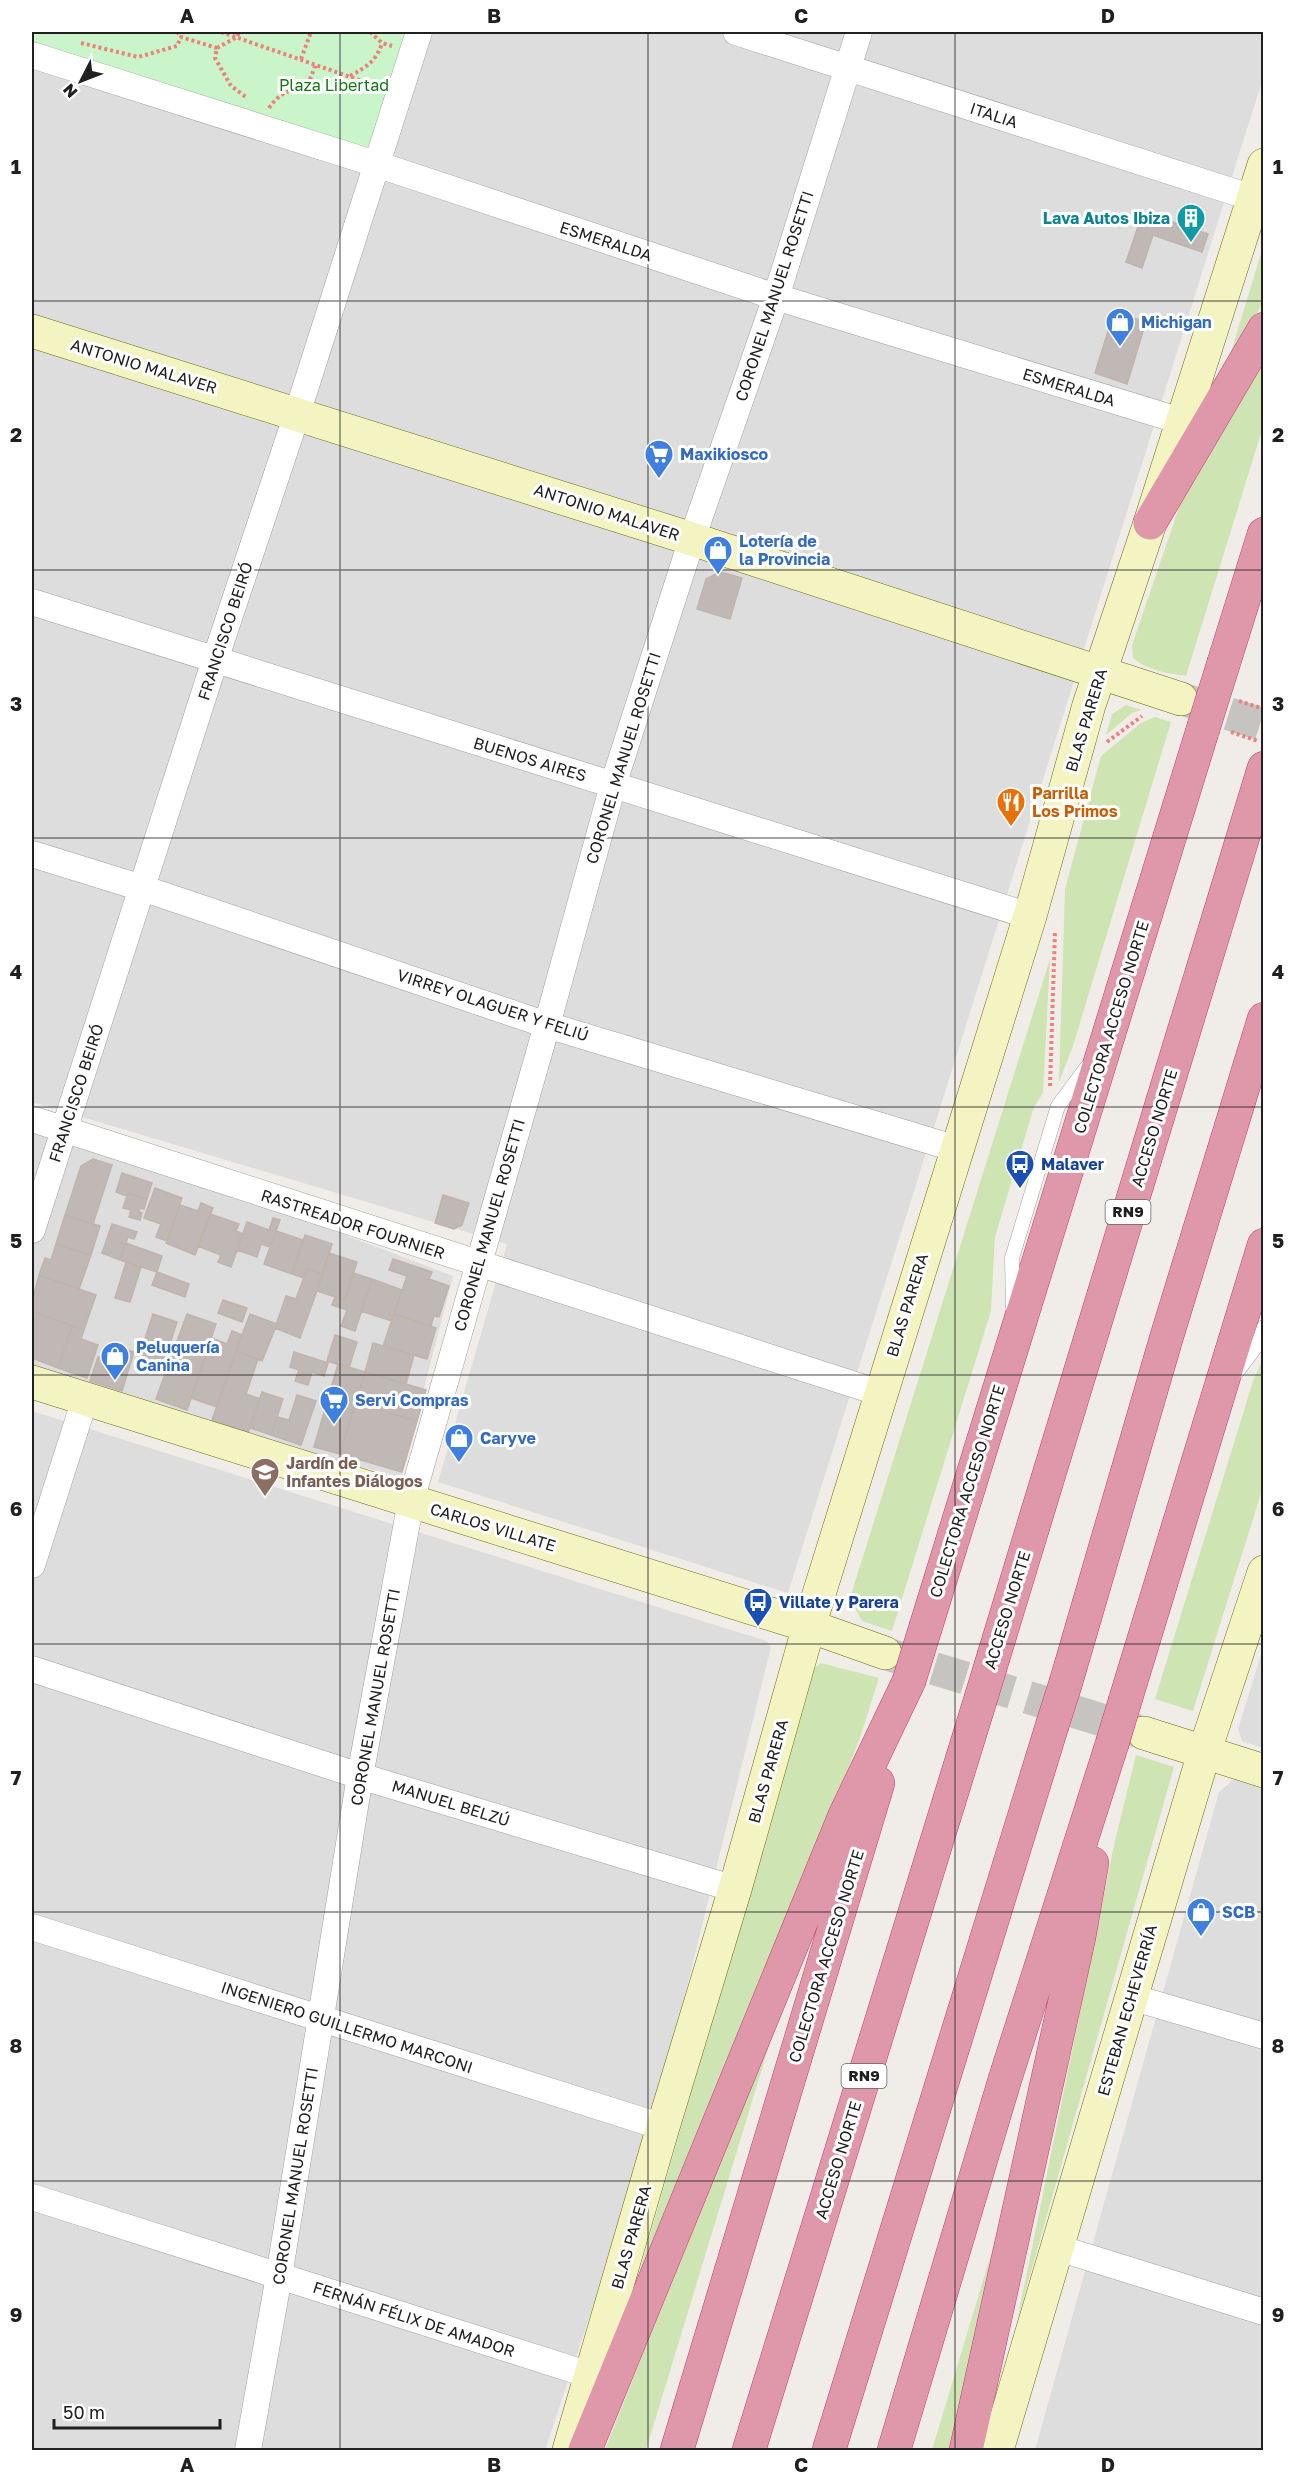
<svg xmlns="http://www.w3.org/2000/svg" width="1295" height="2482" font-family="'Golos Text',sans-serif">
<style>
.residential{fill:#dedddd}
.grass{fill:#cfe4b3}
.park{fill:#caf5ca}
.building{fill:#c0b8b5;stroke:#c0b3ab;stroke-width:1.5}
.lines{fill:none;stroke-linecap:round;stroke-linejoin:round}
.secondary-tunnel{stroke:#c6c4c0;stroke-width:33;stroke-dasharray:33 16;stroke-linecap:butt}
.lane-casing{stroke:#a1a1a1;stroke-width:15}
.street-casing{stroke:#a1a1a1;stroke-width:27}
.secondary-casing{stroke:#6a6e10;stroke-width:34}
.highway-casing{stroke:#ca3974;stroke-width:34}
.path{stroke:#ec807c;stroke-width:4;stroke-dasharray:3 3;stroke-linecap:butt}
.lane{stroke:#fff;stroke-width:14}
.street{stroke:#fff;stroke-width:26}
.secondary{stroke:#f4f3c2;stroke-width:33}
.highway{stroke:#df98aa;stroke-width:33}
.highway-bridge-casing{stroke:#ca3974;stroke-width:34;stroke-linecap:butt}
.highway-bridge{stroke:#df98aa;stroke-width:33}
.grid{fill:none;stroke:#202020;stroke-width:1.5;stroke-opacity:0.55}
.labels{text-anchor:middle;stroke-width:6;stroke-linejoin:round;paint-order:stroke}
.shield{fill:#fff;stroke:#636363;stroke-width:1.5}
.shield-label{font-size:15px;font-weight:bold;fill:#202020}
.park-label{font-size:16px;fill:#177519;stroke:#fff}
.street-label{font-size:16px;fill:#202020;stroke:#fff}
.culture-label{font-size:16px;font-weight:bold;fill:#0d838f;stroke:#fff;text-anchor:end}
.shop-label{font-size:16px;font-weight:bold;fill:#366cbe;stroke:#fff;text-anchor:start}
.food-label{font-size:16px;font-weight:bold;fill:#c56008;stroke:#fff;text-anchor:start}
.transit-label{font-size:16px;font-weight:bold;fill:#164399;stroke:#fff;text-anchor:start}
.education-label{font-size:16px;font-weight:bold;fill:#785e54;stroke:#fff;text-anchor:start}
.neatline{fill:none;stroke:#202020;stroke-width:2}
.grid-label{font-size:20px;text-anchor:middle;font-weight:bold;fill:#202020}
</style>
<rect width="100%" height="100%" fill="#f0ede8"/>
<path class="residential" d="M32,32H1263V78L788,1593L438,1482L507,1244L32,1102Z
M32,1119L65,1129L453,1276L401,1477L85,1399L32,1382Z
M32,1411L766,1641L771,1647L651,2132L545,2450H32Z
M1263,1648V1748L1242,1741L1238,1729Z
M1234,1779L1263,1788V2450H1035L1219,1792Z"/>
<path class="grass" d="M1263,247V302L1223,378Z
M1263,347V427L1186,676C1166,673 1149,671 1133,658L1132,645L1183,496Z
M1126,705L1142,710L1132,713L1106,735L1112,714Z
M1155,717L1171,722L1073,1046L1059,1082L1065,889L1101,756L1141,723Z
M1050,959L1043,1093L1034,1107L995,1237L991,1311L892,1631L862,1621L850,1598Z
M1263,1359V1487L1193,1711L1155,1699L1253,1381Z
M821,1663L879,1678L859,1741L800,1889L635,2288L812,1670Z
M1136,1755L1174,1767L1017,2321L1114,1845Z
M786,1990L646,2450H605Z
M1015,2174L956,2450H932Z"/>
<path class="park" d="M32,32H409L370,154L32,44Z"/>
<path class="building" d="M1143,212L1208,234L1202,252L1153,235L1142,268L1126,262Z
M1114,312L1146,322L1127,384L1095,373Z
M720,572L742,578L730,619L697,609L706,579Z
M93,1159L112,1165L93,1224L65,1215L81,1166Z
M122,1173L152,1183L147,1199L128,1193L127,1196L116,1192Z
M155,1188L182,1198L167,1241L156,1237L161,1224L144,1218Z
M128,1193L147,1199L144,1209L140,1208L139,1212L142,1213L140,1220L129,1217L131,1210L123,1208Z
M443,1195L469,1203L462,1225L454,1229L435,1223Z
M201,1203L213,1208L195,1255L166,1243L180,1205L198,1211Z
M210,1214L239,1224L236,1231L243,1234L231,1267L218,1262L221,1255L198,1246Z
M65,1215L100,1226L91,1255L56,1244Z
M273,1218L280,1220L270,1247L261,1244L257,1257L237,1250L247,1222L269,1230Z
M112,1224L137,1232L134,1239L128,1237L120,1260L102,1253Z
M276,1231L303,1240L292,1274L264,1264Z
M305,1235L332,1244L323,1274L307,1269L304,1278L292,1274Z
M126,1243L162,1256L157,1272L120,1260Z
M56,1244L91,1255L79,1289L39,1275L45,1258L51,1260Z
M329,1253L357,1262L345,1300L317,1291Z
M393,1259L432,1272L429,1279L449,1286L439,1317L434,1316L431,1326L394,1314L407,1276L389,1270Z
M126,1262L141,1267L130,1302L115,1298Z
M307,1269L323,1274L300,1338L275,1328L286,1296L296,1299Z
M157,1272L189,1284L185,1297L152,1285Z
M353,1273L372,1279L355,1331L341,1326L347,1310L332,1305L335,1297L345,1300Z
M39,1275L96,1295L84,1330L32,1311V1301Z
M372,1279L402,1290L392,1321L361,1311Z
M223,1300L247,1308L242,1322L218,1313Z
M32,1311L72,1326L58,1368L32,1358Z
M153,1314L177,1322L163,1365L139,1357Z
M187,1314L216,1324L187,1410L156,1399Z
M250,1314L277,1324L262,1361L236,1351Z
M394,1314L436,1328L427,1359L383,1346Z
M72,1326L84,1330L81,1339L98,1345L87,1378L58,1368Z
M232,1331L242,1335L217,1407L191,1398L212,1338L227,1344Z
M335,1335L357,1342L349,1368L327,1361Z
M373,1343L414,1355L406,1384L365,1372Z
M111,1345L134,1352L122,1391L90,1381L98,1357L107,1360Z
M236,1351L258,1359L246,1394L260,1399L248,1433L212,1420Z
M294,1352L328,1363L324,1376L312,1372L308,1385L295,1381L299,1370L290,1367Z
M338,1364L365,1372L340,1454L314,1447Z
M365,1372L426,1390L417,1421L355,1403Z
M262,1392L283,1399L271,1435L250,1428Z
M297,1395L316,1401L301,1445L271,1435L277,1417L289,1420Z
M355,1403L417,1421L402,1472L340,1454Z"/>
<g class="lines">
<path class="secondary-tunnel" d="M1182,699L1264,725
M887,1654L1144,1733"/>
<g class="lane-casing">
<path id="lane" d="M1013,1307L1012,1258L1058,1106L1087,1067
M1236,1373L1258,1344L1264,1327"/>
</g>
<g class="street-casing">
<path id="street" d="M736,32L1253,198
M32,55L376,164L776,297L1181,421
M32,602L1030,916
M32,854L142,888L547,1025L957,1149
M32,1119L880,1393
M32,1230L215,660L297,414L419,32
M32,1565L85,1399
M32,1669L360,1776L735,1889
M32,1927L663,2127
M1131,1997L1264,2036
M32,2197L590,2375
M1058,2248L1264,2312
M248,2450L279,2276L360,1776L411,1501L547,1025L613,785L692,539L776,297L859,32"/>
</g>
<g class="secondary-casing">
<path id="secondary" d="M32,331L692,539L1181,699
M32,1382L809,1626L885,1653
M1144,1733L1264,1771
M569,2450L663,2127L735,1889L809,1626L1030,916L1089,705L1150,523L1264,165
M997,2450L1204,1753L1264,1572"/>
</g>
<g class="highway-casing">
<path id="highway" d="M1150,523L1264,329
M1224,662L1264,534
M926,1626L1203,729
M994,1655L1264,768
M1066,1682L1166,1339L1264,1019
M1125,1701L1264,1245
M585,2450L845,1815L909,1681
M677,2450L878,1783
M749,2450L980,1701
M829,2450L1052,1726
M894,2450L1005,2079L1112,1744
M966,2450L1079,1937L1092,1863"/>
</g>
<path class="path" d="M177,32L181,37
M221,32L379,87
M370,32L382,43L392,46
M81,43L138,57L177,46L181,37L217,48L215,58L231,86L246,97
M217,48L237,37L239,32
M301,59L311,32
M350,76C366,67 376,62 382,43
M269,108C280,93 288,89 306,89L316,64
M1239,701L1264,709
M1231,732L1258,741
M1107,742L1142,716
M1050,1086L1055,931"/>
<use href="#lane" class="lane"/>
<use href="#street" class="street"/>
<use href="#secondary" class="secondary"/>
<use href="#highway" class="highway"/>
<g class="highway-bridge-casing">
<path id="highway-bridge" d="M1203,729L1224,662
M909,1681L926,1626
M980,1701L994,1655
M1052,1726L1066,1682
M1112,1744L1125,1701"/>
</g>
<use href="#highway-bridge" class="highway-bridge"/>
</g>
<path class="grid" d="M340,32V2450M648,32V2450M955,32V2450M32,301H1264M32,570H1264M32,838H1264M32,1107H1264M32,1375H1264M32,1644H1264M32,1912H1264M32,2181H1264"/>
<defs>
<g id="building-pin" transform="scale(1.5)"><path d="M0 17L-7.5 6A9.5 9.5 0 1 1 7.5 6Z" fill="#0f9aa8" stroke="#fff"/><path d="M-4-6H4V6H1V3H-1V6H-4ZM-2.5-4.3h1.7v1.8h-1.7ZM.8-4.3h1.7v1.8H.8ZM-2.5-1h1.7V.8h-1.7ZM.8-1h1.7V.8H.8Z" fill="#fff"/></g>
<g id="shop-pin" transform="scale(1.5)"><path d="M0 17L-7.5 6A9.5 9.5 0 1 1 7.5 6Z" fill="#3f7fe0" stroke="#fff"/><path d="M-5-2.5h2.3a2.7 3.5 0 0 1 5.4 0H5L5.5 6h-11ZM-1.5-2.5h3a1.5 2.3 0 0 0-3 0Z" fill="#fff"/></g>
<g id="supermarket-pin" transform="scale(1.5)"><path d="M0 17L-7.5 6A9.5 9.5 0 1 1 7.5 6Z" fill="#3f7fe0" stroke="#fff"/><path d="M-6-5.5h2.5l.6 2H6L4.5 2H-2.5L-4.4-4H-6ZM-1.5 3.2a1.3 1.3 0 1 0 .1 0ZM3 3.2a1.3 1.3 0 1 0 .1 0Z" fill="#fff"/></g>
<g id="restaurant-pin" transform="scale(1.5)"><path d="M0 17L-7.5 6A9.5 9.5 0 1 1 7.5 6Z" fill="#e8710a" stroke="#fff"/><path d="M-5-6h1v4h1v-4h1v4h1v-4h1v5L-1.5 .5V6h-2V.5L-5-1ZM5-6V6H3V1.5H1.5Q1.5-4 5-6Z" fill="#fff"/></g>
<g id="bus-pin" transform="scale(1.5)"><path d="M0 17L-7.5 6A9.5 9.5 0 1 1 7.5 6Z" fill="#1a4fb4" stroke="#fff"/><path d="M-5-6H5V4H4V6H2V4H-2V6H-4V4H-5ZM-3.5-4V0h7V-4ZM-3.5 1.2v1.5H-2V1.2ZM2 1.2v1.5H3.5V1.2Z" fill="#fff"/></g>
<g id="school-pin" transform="scale(1.5)"><path d="M0 17L-7.5 6A9.5 9.5 0 1 1 7.5 6Z" fill="#8d6e63" stroke="#fff"/><path d="M0-5L7-2L0 1L-7-2ZM-4 1L0 2.5L4 1V4Q0 6-4 4Z" fill="#fff"/></g>
</defs>
<g fill-rule="evenodd">
<use href="#building-pin" x="1191" y="218"/>
<use href="#shop-pin" x="1120" y="322"/>
<use href="#supermarket-pin" x="659" y="454"/>
<use href="#shop-pin" x="718" y="550"/>
<use href="#restaurant-pin" x="1011" y="802"/>
<use href="#bus-pin" x="1020" y="1164"/>
<use href="#shop-pin" x="115" y="1356"/>
<use href="#supermarket-pin" x="334" y="1400"/>
<use href="#shop-pin" x="459" y="1438"/>
<use href="#school-pin" x="265" y="1472"/>
<use href="#bus-pin" x="758" y="1602"/>
<use href="#shop-pin" x="1201" y="1912"/>
</g>
<g class="labels">
<g class="shield">
<rect x="1105.5" y="1200" width="45" height="24" rx="4.5"/>
<rect x="841.5" y="2064" width="45" height="24" rx="4.5"/>
</g>
<g class="shield-label">
<text x="1128" y="1217">RN9</text>
<text x="864" y="2081">RN9</text>
</g>
<g class="park-label">
<text x="334" y="91">Plaza Libertad</text>
</g>
<g class="street-label">
<text transform="translate(994 115) rotate(18)" y="6">ITALIA</text>
<text transform="translate(606 241) rotate(18)" y="6">ESMERALDA</text>
<text transform="translate(774 296) rotate(-72)" y="6">CORONEL MANUEL ROSETTI</text>
<text transform="translate(144 366) rotate(17)" y="6">ANTONIO MALAVER</text>
<text transform="translate(1069 387) rotate(17)" y="6">ESMERALDA</text>
<text transform="translate(607 512) rotate(18)" y="6">ANTONIO MALAVER</text>
<text transform="translate(225 631) rotate(-72)" y="6">FRANCISCO BEIRÓ</text>
<text transform="translate(1086 720) rotate(-73)" y="6">BLAS PARERA</text>
<text transform="translate(623 758) rotate(-73)" y="6">CORONEL MANUEL ROSETTI</text>
<text transform="translate(530 759) rotate(17)" y="6">BUENOS AIRES</text>
<text transform="translate(493 1005) rotate(18)" y="6">VIRREY OLAGUER Y FELIÚ</text>
<text transform="translate(1111 1027) rotate(-73)" y="6">COLECTORA ACCESO NORTE</text>
<text transform="translate(76 1093) rotate(-72)" y="6">FRANCISCO BEIRÓ</text>
<text transform="translate(1154 1128) rotate(-73)" y="6">ACCESO NORTE</text>
<text transform="translate(353 1224) rotate(18)" y="6">RASTREADOR FOURNIER</text>
<text transform="translate(489 1225) rotate(-74)" y="6">CORONEL MANUEL ROSETTI</text>
<text transform="translate(907 1305) rotate(-73)" y="6">BLAS PARERA</text>
<text transform="translate(967 1491) rotate(-73)" y="6">COLECTORA ACCESO NORTE</text>
<text transform="translate(493 1527) rotate(17)" y="6">CARLOS VILLATE</text>
<text transform="translate(1007 1610) rotate(-73)" y="6">ACCESO NORTE</text>
<text transform="translate(375 1697) rotate(-80)" y="6">CORONEL MANUEL ROSETTI</text>
<text transform="translate(768 1771) rotate(-74)" y="6">BLAS PARERA</text>
<text transform="translate(451 1803) rotate(17)" y="6">MANUEL BELZÚ</text>
<text transform="translate(826 1956) rotate(-73)" y="6">COLECTORA ACCESO NORTE</text>
<text transform="translate(1127 2010) rotate(-74)" y="6">ESTEBAN ECHEVERRÍA</text>
<text transform="translate(347 2027) rotate(18)" y="6">INGENIERO GUILLERMO MARCONI</text>
<text transform="translate(838 2160) rotate(-73)" y="6">ACCESO NORTE</text>
<text transform="translate(295 2176) rotate(-81)" y="6">CORONEL MANUEL ROSETTI</text>
<text transform="translate(631 2237) rotate(-74)" y="6">BLAS PARERA</text>
<text transform="translate(414 2319) rotate(18)" y="6">FERNÁN FÉLIX DE AMADOR</text>
</g>
<g class="culture-label">
<text x="1170" y="224">Lava Autos Ibiza</text>
</g>
<g class="shop-label">
<text x="1141" y="328">Michigan</text>
<text x="680" y="460">Maxikiosco</text>
<text x="739" y="547">Lotería de<tspan x="739" dy="18">la Provincia</tspan></text>
<text x="136" y="1353">Peluquería<tspan x="136" dy="18">Canina</tspan></text>
<text x="355" y="1406">Servi Compras</text>
<text x="480" y="1444">Caryve</text>
<text x="1222" y="1918">SCB</text>
</g>
<g class="food-label">
<text x="1032" y="799">Parrilla<tspan x="1032" dy="18">Los Primos</tspan></text>
</g>
<g class="transit-label">
<text x="1041" y="1170">Malaver</text>
<text x="779" y="1608">Villate y Parera</text>
</g>
<g class="education-label">
<text x="286" y="1469">Jardín de<tspan x="286" dy="18">Infantes Diálogos</tspan></text>
</g>
</g>
<rect width="1295" height="2482" fill="none" stroke="#ffffff" stroke-width="66"/>
<g transform="translate(81 81) rotate(228)" stroke="#ffffff" stroke-width="4.5" paint-order="stroke">
<path d="M0-4.5L10 22L0 15L-10 22Z" fill="#202020"/>
<text y="-9" font-size="16" font-weight="bold" text-anchor="middle" fill="#202020">N</text>
</g>
<path d="M54 2419v9h166v-9" fill="none" stroke="#202020" stroke-width="3"/>
<text x="63" y="2419" font-size="18" fill="#202020" stroke="#ffffff" stroke-width="4.5" paint-order="stroke">50 m</text>
<rect x="33" y="33" width="1229" height="2416" class="neatline"/>
<g class="grid-label">
<text x="187" y="23">A</text>
<text x="494" y="23">B</text>
<text x="801" y="23">C</text>
<text x="1108" y="23">D</text>
<text x="16" y="174">1</text>
<text x="1278" y="174">1</text>
<text x="16" y="442">2</text>
<text x="1278" y="442">2</text>
<text x="16" y="711">3</text>
<text x="1278" y="711">3</text>
<text x="16" y="979">4</text>
<text x="1278" y="979">4</text>
<text x="16" y="1248">5</text>
<text x="1278" y="1248">5</text>
<text x="16" y="1516">6</text>
<text x="1278" y="1516">6</text>
<text x="16" y="1785">7</text>
<text x="1278" y="1785">7</text>
<text x="16" y="2053">8</text>
<text x="1278" y="2053">8</text>
<text x="16" y="2322">9</text>
<text x="1278" y="2322">9</text>
<text x="187" y="2472">A</text>
<text x="494" y="2472">B</text>
<text x="801" y="2472">C</text>
<text x="1108" y="2472">D</text>
</g>
</svg>
